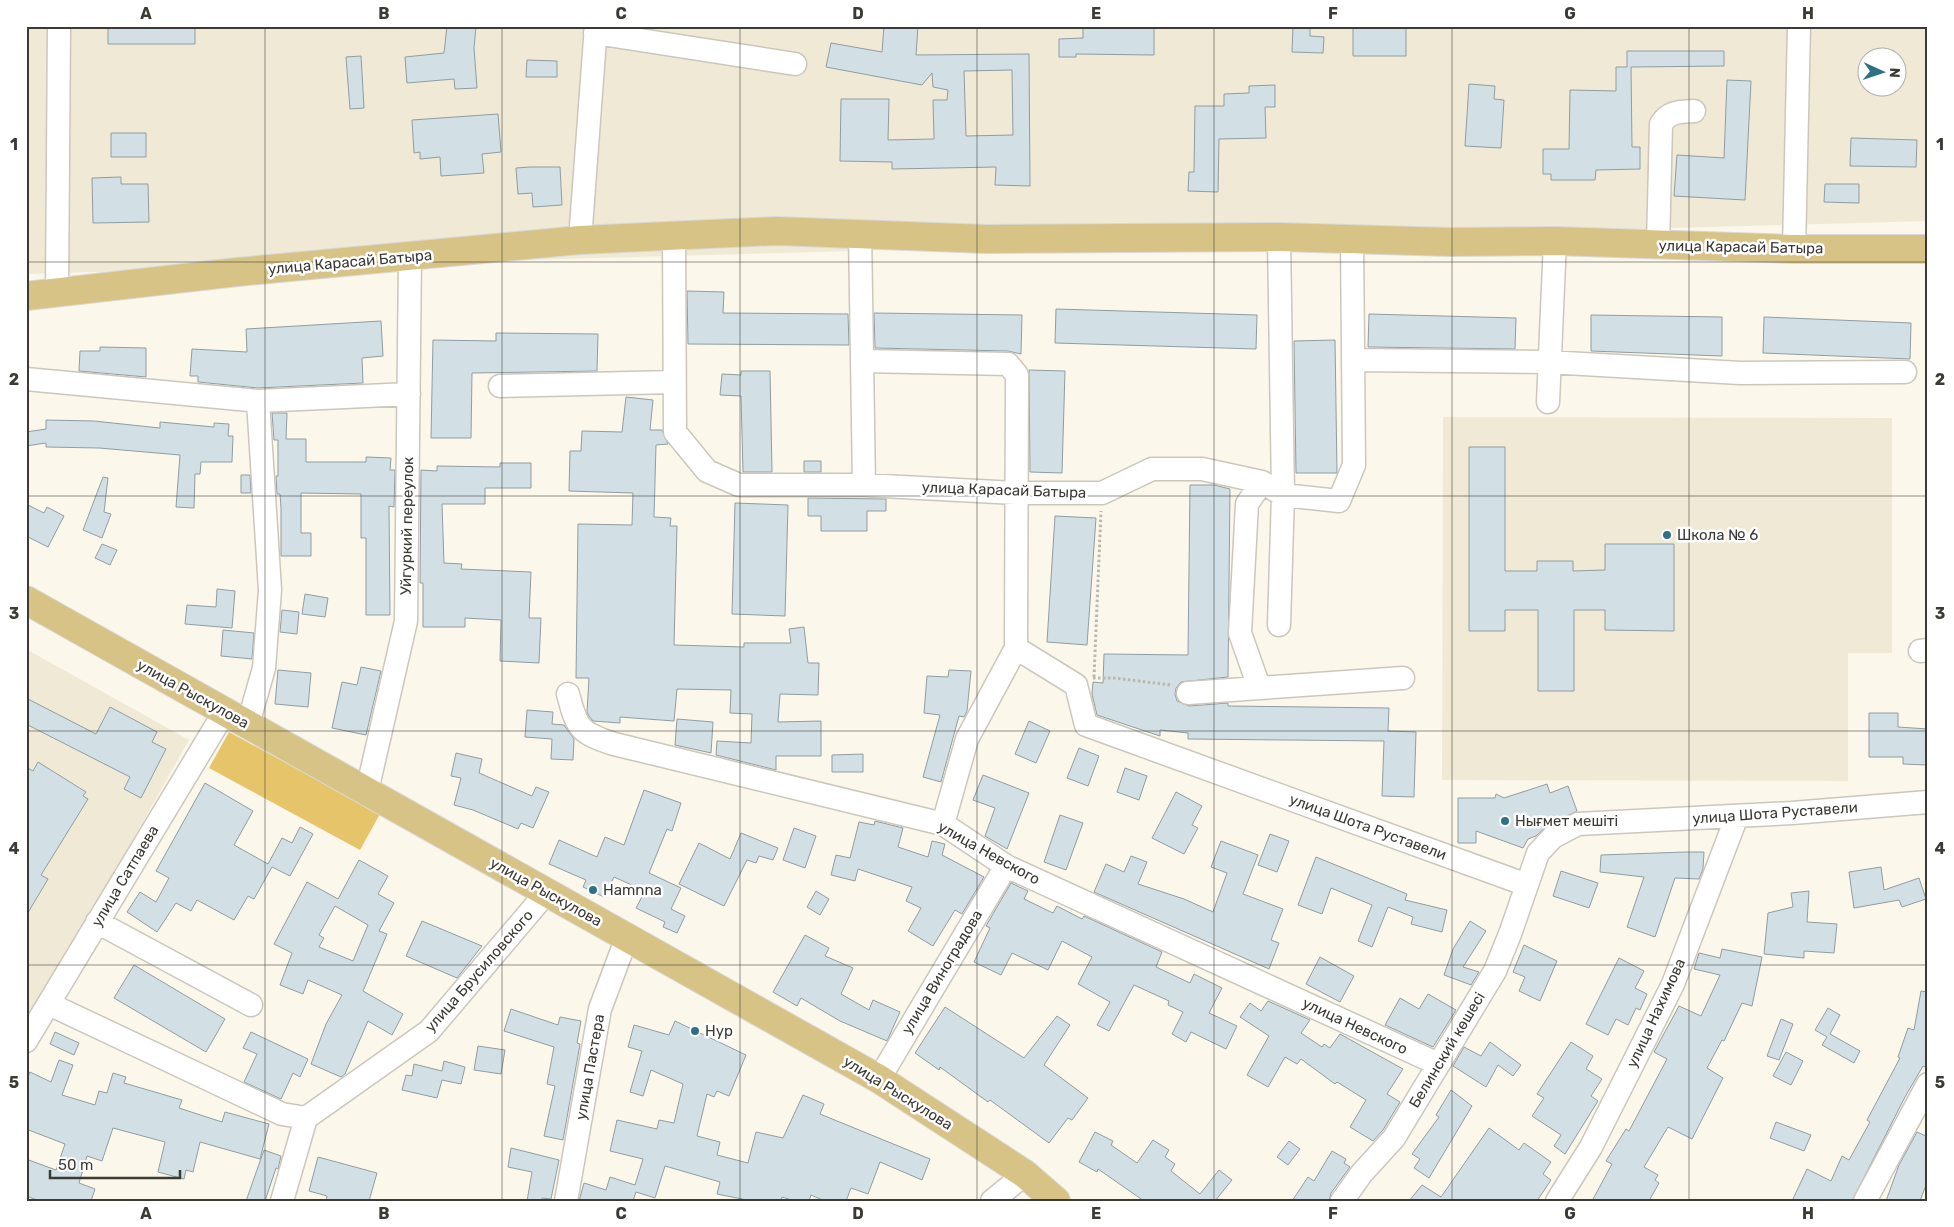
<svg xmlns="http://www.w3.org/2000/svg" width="1954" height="1227" font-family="Rubik,sans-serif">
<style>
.built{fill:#efe9d6;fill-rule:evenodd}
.green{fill:#e6c46a}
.building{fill:#d2e0e5;stroke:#909da2;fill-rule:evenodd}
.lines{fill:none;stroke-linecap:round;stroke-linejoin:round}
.minor-casing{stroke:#ccc7bc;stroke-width:25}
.major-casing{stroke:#d8d8d7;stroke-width:30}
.path{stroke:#bbb7ae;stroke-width:3;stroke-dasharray:2.5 2.5;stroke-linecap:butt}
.minor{stroke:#fff;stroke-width:22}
.major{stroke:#d8c386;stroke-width:28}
.grid{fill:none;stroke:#3b3a35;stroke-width:1;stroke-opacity:0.55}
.poi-dot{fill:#2e7183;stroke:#fff;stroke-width:2}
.labels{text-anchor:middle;stroke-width:5;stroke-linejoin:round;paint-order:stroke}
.street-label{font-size:15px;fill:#3b3a35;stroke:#fff}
.poi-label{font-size:15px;fill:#3b3a35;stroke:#fff;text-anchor:start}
.neatline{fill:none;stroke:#3b3a35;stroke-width:2}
.grid-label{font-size:16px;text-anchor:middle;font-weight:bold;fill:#3b3a35}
</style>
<rect width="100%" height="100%" fill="#fcf7eb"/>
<path class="built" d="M26,26H1928V221L26,274ZM1866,58H1896V88H1866Z
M1443,417L1892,418V653H1848V781L1442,780Z
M26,649L189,740L26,1030Z"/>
<path class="green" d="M229,732L380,814L360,850L209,768Z"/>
<path class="building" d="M108,26H195V44H108Z
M447,26H476L474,48L477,88L455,89L454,79L407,83L405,57L444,53Z
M884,26H918L916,55L1029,54L1030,186L995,185L996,167L892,169V162L840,161L841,99H889L888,140L934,139L933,100H947L948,90L933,87L932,73L922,85L826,67L831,43L882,52ZM1012,70L1013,135L966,136L964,71Z
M1083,26H1154V55L1076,54V57H1059V39L1083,38Z
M1293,26L1310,27V36L1324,37L1323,53L1292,52Z
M1353,26H1406V56H1353Z
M1627,51H1724V66L1631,67L1632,147H1640V169L1596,170L1595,180H1551V174H1543V149H1569L1570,90L1616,91V67H1627Z
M361,56L364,108L350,109L346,57Z
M527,60L557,61V77H526Z
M1727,80L1751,81L1745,200L1674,196L1677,155L1724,158Z
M1469,84L1495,86L1494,99L1504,100L1501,148L1465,146Z
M1275,85V107H1265L1266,138L1219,139L1218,192L1188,191L1189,172H1194L1195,106H1224V94L1249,93V86Z
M498,114L501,152L482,154L484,173L441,176L440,157L420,159V152L414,153L412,120Z
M111,133H146V157H111Z
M1851,138L1917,140L1916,167L1850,166Z
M530,167H560L562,205L533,207L532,193L518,194L516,168Z
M121,177V184H148L149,222L93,223L92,178Z
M1825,184H1859V203L1824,202Z
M687,291L724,292L723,313L848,314L849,345L688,344Z
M1056,309L1257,315L1256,349L1055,343Z
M874,313L1022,315L1021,354L1008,351L875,348Z
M1369,314L1516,318L1515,349L1368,347Z
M1591,315L1722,317V356L1591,351Z
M1764,317L1911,323L1910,359L1763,353Z
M381,321L383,356L362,358L363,383L258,388L198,382V376H190L192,349L247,352L246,329Z
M496,333L598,334L597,371L472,373L471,438H431L433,340L496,341Z
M1335,340L1337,473H1296L1294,341Z
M100,347L146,348V377L79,371L80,351H100Z
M1029,370L1065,371L1062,473L1030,472Z
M741,371H770L772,472H743L741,396L720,395L722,374L741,375Z
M626,397L653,400L650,430H662L668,444L656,445L654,517L671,518L670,526H677L674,645L744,647V643H791L789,629L804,627L808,663H819L818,695L780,694L778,722L821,721V756H776V770L716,755L717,741L751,743L752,714L730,713L731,690L677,689L674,721L620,717V723L593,721L589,716L587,712L589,678H576L578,524L632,525L633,493L569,491L570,451H581L582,431L622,432Z
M272,413H287L286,439H306V462H366V457L391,458L390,470H395L394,507L389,506L390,615H366V538H361V494L301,493V533H311V556H281V508L280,494H277L276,476H278V440H274Z
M46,420L94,421L160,428V422L214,427V423L229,424L228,436H233L232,462H201L200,474H195L194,508L176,507L180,455L99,448L46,447V443L26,446V432L46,429Z
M1469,447H1505V571H1537V561H1573V571L1605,570V544H1674V631L1605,630V610H1574V691H1538V610H1505V631H1469Z
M804,461H821V472H804Z
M500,463H531V488H485V504H442L444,563L462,564L461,569L531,572L529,618H541L539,663L500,661L501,620L465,618V627H423V583H420L421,470L437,471V466L500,467Z
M241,475H250L251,493H241Z
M103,477L108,478L104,512L111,514L102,538L83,530Z
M1190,485H1214L1230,489L1228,677L1181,682L1176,688L1175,694L1177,701L1189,706L1228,703V706L1389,708L1388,731L1416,732L1414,797L1382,796L1384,741L1188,739V733L1160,730V736L1097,715L1092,694L1093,682L1103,683L1104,654L1188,655Z
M808,498L886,499V511H867V531H821V516H808Z
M735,503L788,505L785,616L732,614Z
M26,504L44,513L47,507L64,516L48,547L26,536Z
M1055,516L1096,518L1087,645L1047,642Z
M102,544L117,550L110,565L95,558Z
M217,589L235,591L232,628L185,624L187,605L216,607Z
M305,594L328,598L325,617L302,614Z
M282,610L299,612L297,634L280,632Z
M223,630L254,633L252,659L221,656Z
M361,667L381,671L366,735L332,728L342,682L357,685Z
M278,670L311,673L308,707L275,704Z
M949,670L971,671L967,711L964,717L959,716L941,782L923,777L940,715L924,713L927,676L948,677Z
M26,698L96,734L110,707L157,732L152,742L166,749L141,798L124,789L130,777L26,724Z
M527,710L553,712L552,724L564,725L574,739L573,760L551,759L552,739L525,737Z
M1869,713H1898V727L1928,729V765L1903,764V757H1869Z
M677,719L713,722L711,753L675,745Z
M1029,721L1050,731L1036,763L1015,754Z
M1079,748L1099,756L1088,786L1067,778Z
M456,753L482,759L479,773L532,796L536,787L549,792L533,828L521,823L518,829L473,810L454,805L461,778L451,776Z
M863,754V772H832V755Z
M38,762L86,792L83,796L88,799L41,875L48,879L26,916V767L33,771Z
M1125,768L1147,776L1139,800L1117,792Z
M983,775L1029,793L1007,849L985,836L995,808L973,800Z
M205,783L253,811L234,845L268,864L282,838L292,843L300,827L313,834L290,876L272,867L254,899L248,896L234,920L197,900L191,911L176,903L157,932L127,912L140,892L156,902L169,878L156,871Z
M1547,784L1550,793L1568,786L1577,811L1547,826L1536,836L1528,839L1523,848L1476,831V843H1458V798H1495L1496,794L1504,798Z
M644,790L681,803L672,831L667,829L649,873L681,888L671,909L685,916L677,933L663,927L665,922L636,908L645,891L614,877L604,897L583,887L586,880L549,864L559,840L597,857L605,837L624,845Z
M1176,792L1202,806L1192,825L1198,828L1184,854L1152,838Z
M1060,815L1083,823L1066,870L1044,862Z
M875,821L903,828L898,847L928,857L932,841L945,844L942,855L984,877L962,914L955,910L933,946L908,931L921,908L906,901L912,887L858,869L855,881L831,875L836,855L850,858L859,822L874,825Z
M794,828L816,836L805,868L783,860Z
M741,833L778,848L773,860L759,856L756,863L747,860L724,906L679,884L699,843L730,859Z
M1270,834L1289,841L1277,872L1258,865Z
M1221,841L1258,855L1243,894L1283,909L1271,940L1279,943L1269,969L1094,892L1106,864L1124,872L1131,856L1147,862L1138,884L1184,899L1213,912L1227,873L1211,867Z
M1685,852H1704L1703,869L1699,879L1675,878L1655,937L1627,927L1644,877L1600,872L1601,855Z
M1316,857L1407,894L1405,900L1447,910L1442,932L1411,924L1413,917L1388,907L1372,947L1358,941L1372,905L1331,888L1322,914L1298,905Z
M359,860L388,876L378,894L394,903L379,931L387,934L363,991L403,1014L392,1035L368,1021L345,1074L341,1077L311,1064L326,1024L342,995L308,980L303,994L280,985L292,953L274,944L307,882L338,899ZM335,906L368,925L353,961L319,947L324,938L319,935Z
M1881,867L1884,890L1919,878L1926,899L1902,907L1899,900L1854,908L1849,872Z
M1561,871L1598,883L1589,908L1553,896Z
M1011,883L1028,891L1024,899L1053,913L1057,906L1082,919L1084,916L1162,952L1156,967L1190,983L1194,974L1222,988L1209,1013L1237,1026L1226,1049L1191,1032L1186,1042L1172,1034L1183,1012L1168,1005L1169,1001L1134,985L1109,1031L1097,1025L1110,1002L1078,984L1092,957L1062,941L1048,970L1012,953L1001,975L974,962L990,928L986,926Z
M816,891L829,899L820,915L807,907Z
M1809,891L1807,922L1837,924L1834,953L1804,951V958L1764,954L1768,913L1793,907L1791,893Z
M422,921L482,946L457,978L406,956Z
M1470,921L1486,931L1463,967L1479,972L1471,985L1444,975L1453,949Z
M805,935L829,948L825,956L853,968L841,994L869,1010L873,1000L900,1012L887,1041L840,1021L801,998L797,1006L773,992Z
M1524,945L1557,961L1540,1001L1519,991L1525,977L1513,972Z
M1722,949L1762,957L1752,1006L1742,1003L1724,1041L1722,1040L1707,1068L1723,1078L1692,1139L1668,1127L1644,1167L1658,1175L1655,1180L1659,1183L1649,1201H1592L1612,1164L1606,1161L1626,1129L1629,1131L1667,1059L1654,1052L1679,1006L1701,1016L1720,975L1694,969L1699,953L1720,958Z
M1320,957L1354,976L1340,1002L1306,984Z
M1619,958L1644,971L1635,988L1647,994L1640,1010L1636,1008L1628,1025L1616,1019L1608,1035L1586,1024Z
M134,965L225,1019L206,1052L114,998Z
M1921,991L1928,992V1068L1923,1066L1905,1097L1852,1201H1792L1807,1169L1831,1181L1842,1156L1849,1160L1870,1122L1867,1120L1900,1058L1898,1057L1908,1028L1914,1030Z
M1428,994L1456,1010L1433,1047L1385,1025L1400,998L1419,1009Z
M1268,1001L1310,1020L1301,1033L1322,1047L1324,1044L1330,1048L1340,1034L1403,1069L1387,1094L1400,1102L1383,1130L1373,1141L1350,1127L1366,1100L1337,1082L1335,1084L1301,1059L1297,1064L1285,1057L1268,1087L1247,1075L1269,1036L1240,1017L1250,1003L1261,1011Z
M945,1007L1024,1058L1057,1016L1070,1025L1044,1065L1088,1098L1072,1120L1068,1118L1049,1143L990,1100L988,1102L940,1067L939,1070L915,1053Z
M1828,1008L1840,1015L1830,1034L1860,1051L1854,1063L1822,1045L1827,1037L1815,1030Z
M511,1009L558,1025L560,1017L581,1021L577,1043L580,1044L563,1140L544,1136L555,1086L547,1084L554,1047L504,1031Z
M1781,1019L1793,1024L1779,1060L1767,1056Z
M675,1021L746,1055L729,1096L717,1091L714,1097L707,1094L697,1136L720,1142L717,1155L748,1163L756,1132L783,1138L803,1095L824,1104L820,1114L930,1159L922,1180L880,1162L868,1194L851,1188L846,1201H825L811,1195L809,1201H795L782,1197L781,1201H752L717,1194L720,1182L665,1166L655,1198L636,1192L633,1201H579L584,1183L606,1190L610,1177L635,1185L643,1159L610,1151L617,1120L657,1129L659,1120L674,1123L683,1084L651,1070L643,1096L630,1092L642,1051L628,1047L634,1025L669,1035Z
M55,1032L79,1043L74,1055L50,1044Z
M251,1032L308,1059L300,1077L293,1073L281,1099L244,1082L257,1054L243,1048Z
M1490,1042L1521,1065L1513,1076L1498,1065L1486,1087L1453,1066L1464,1047L1481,1056Z
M1571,1042L1593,1056L1586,1069L1602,1079L1591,1096L1598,1101L1565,1154L1554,1146L1561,1135L1532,1116L1544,1098L1537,1094Z
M478,1046L505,1050L501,1074L474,1070Z
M1786,1052L1803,1061L1791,1085L1773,1076Z
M59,1060L73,1065L62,1095L95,1105L99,1091L107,1093L113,1073L126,1077L124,1083L182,1100L179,1108L222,1122L225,1112L269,1124L260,1159L200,1142L193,1172L186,1170L184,1179L158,1172L165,1142L113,1128L102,1161L87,1156L79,1183L95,1189L91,1201H40L26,1196V1159L56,1170L65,1144L26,1129V1080L30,1072L51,1082Z
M444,1061L465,1067L461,1084L442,1080L437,1098L402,1090L406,1075L412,1076L414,1064L442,1071Z
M1451,1090L1472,1106L1429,1178L1414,1168L1420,1159L1412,1154L1439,1117L1436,1115Z
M1776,1122L1811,1135L1804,1151L1770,1138Z
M1489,1128L1519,1150L1524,1143L1551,1162L1543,1174L1551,1180L1537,1201H1409L1422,1185L1441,1197Z
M1095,1132L1113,1141L1111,1145L1137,1163L1153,1140L1169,1150L1165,1157L1175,1164L1171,1171L1200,1194L1219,1170L1232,1180L1215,1201H1144L1098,1169L1097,1172L1079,1162Z
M1917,1132L1928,1137V1180L1920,1201H1886L1899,1165Z
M1289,1141L1300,1149L1288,1165L1277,1157Z
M511,1148L559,1160L551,1199L542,1198V1201H527L532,1172L508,1167Z
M264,1150L281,1156L278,1169L276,1168L265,1201H246Z
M1332,1151L1346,1159L1344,1163L1350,1167L1331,1193L1329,1201H1292L1308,1177L1314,1181Z
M318,1157L377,1173L369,1201H326L327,1196L309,1191Z"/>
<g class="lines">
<g class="minor-casing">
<path id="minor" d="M595,33L795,64
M860,232L864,485
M674,234L675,432L707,471L739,485H864L1016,493H1102L1152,469H1202L1262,482L1283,495L1339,501L1354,465L1352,238
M1279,237L1283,495L1279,625
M580,240L596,26
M1658,245L1661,124C1669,111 1680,112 1694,111
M1794,249L1799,26
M57,293L59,26
M1354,360L1548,362L1740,373L1905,372
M863,361L1008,364L1017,375L1016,648
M26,379L258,401L409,394
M500,386L674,382
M1548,402L1555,241
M1920,651L1928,650
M1259,687L1240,633L1247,504L1262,482
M1188,693L1403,678
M568,694C577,729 580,733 614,744L943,824L1006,866L1438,1064
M248,724L264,668L270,590L258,401
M367,791L406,621L410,256
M943,824L967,739L1016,648L1076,685L1086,725L1527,885
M97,922L251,1005
M49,1004L282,1114L306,1118
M26,1041L225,711
M879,1079L1006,866
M282,1201L306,1118L429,1031L547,892
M566,1201L600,1009L627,937
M992,1201L1025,1174
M1342,1201L1362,1173L1394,1138L1495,971L1510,934L1538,853L1553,837L1578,824L1792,813L1928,802
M1557,1201L1591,1147L1673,984L1737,816
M1865,1201L1928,1084"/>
</g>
<g class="major-casing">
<path id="major" d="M26,296L237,272L580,240L776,231L987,239L1279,237L1451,242L1555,241L1794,249H1928
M26,600L879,1079L1025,1174L1056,1201"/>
</g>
<path class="path" d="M1094,677L1101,511
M1093,678H1114L1171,685"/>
<use href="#minor" class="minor"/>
<use href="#major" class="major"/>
</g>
<path class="grid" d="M265,26V1201M502,26V1201M740,26V1201M977,26V1201M1214,26V1201M1452,26V1201M1689,26V1201M26,262H1928M26,496H1928M26,731H1928M26,965H1928"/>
<g class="poi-dot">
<circle cx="1667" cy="535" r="5"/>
<circle cx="1505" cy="821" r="5"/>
<circle cx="593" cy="890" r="5"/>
<circle cx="695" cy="1031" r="5"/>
</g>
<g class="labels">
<g class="street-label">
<text transform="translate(1741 247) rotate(1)" y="5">улица Карасай Батыра</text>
<text transform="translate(350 262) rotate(-5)" y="5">улица Карасай Батыра</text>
<text transform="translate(1004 490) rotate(2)" y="5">улица Карасай Батыра</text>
<text transform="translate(407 526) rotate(-89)" y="5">Уйгуркий переулок</text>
<text transform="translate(193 694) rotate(29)" y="5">улица Рыскулова</text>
<text transform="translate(1775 813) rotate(-4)" y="5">улица Шота Руставели</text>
<text transform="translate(1368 827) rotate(20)" y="5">улица Шота Руставели</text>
<text transform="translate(989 853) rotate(29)" y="5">улица Невского</text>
<text transform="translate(125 876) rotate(-59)" y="5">улица Сатпаева</text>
<text transform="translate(546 892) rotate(29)" y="5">улица Рыскулова</text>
<text transform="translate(479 971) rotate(-49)" y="5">улица Брусиловского</text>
<text transform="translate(942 972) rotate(-59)" y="5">улица Виноградова</text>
<text transform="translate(1656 1013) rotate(-65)" y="5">улица Нахимова</text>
<text transform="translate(1355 1026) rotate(25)" y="5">улица Невского</text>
<text transform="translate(1447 1050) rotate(-59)" y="5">Белинский көшесi</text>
<text transform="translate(590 1067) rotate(-80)" y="5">улица Пастера</text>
<text transform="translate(898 1093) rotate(32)" y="5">улица Рыскулова</text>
</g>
<g class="poi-label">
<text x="1677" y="540">Школа № 6</text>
<text x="1515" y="826">Нығмет мешіті</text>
<text x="603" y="895">Hamnna</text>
<text x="705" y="1036">Hyp</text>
</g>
</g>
<rect width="1954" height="1227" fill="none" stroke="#ffffff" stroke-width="55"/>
<g transform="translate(1882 72) rotate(93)"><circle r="24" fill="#ffffff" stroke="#b1b0ae"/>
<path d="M0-4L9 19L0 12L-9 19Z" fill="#2e7183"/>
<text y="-8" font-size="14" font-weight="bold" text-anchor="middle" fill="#3b3a35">N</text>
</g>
<path d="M50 1170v8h130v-8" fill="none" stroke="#3b3a35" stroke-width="2.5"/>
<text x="58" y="1170" font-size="15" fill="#3b3a35" stroke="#ffffff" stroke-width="4" paint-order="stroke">50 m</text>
<rect x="28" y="28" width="1898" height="1172" class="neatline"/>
<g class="grid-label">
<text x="146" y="19">A</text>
<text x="384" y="19">B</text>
<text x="621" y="19">C</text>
<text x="858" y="19">D</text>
<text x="1096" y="19">E</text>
<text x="1333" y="19">F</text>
<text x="1570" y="19">G</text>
<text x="1808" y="19">H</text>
<text x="14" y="150">1</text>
<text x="1940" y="150">1</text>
<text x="14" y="385">2</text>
<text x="1940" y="385">2</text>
<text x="14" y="619">3</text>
<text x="1940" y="619">3</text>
<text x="14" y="854">4</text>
<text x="1940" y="854">4</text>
<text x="14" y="1088">5</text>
<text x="1940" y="1088">5</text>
<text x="146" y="1219">A</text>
<text x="384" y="1219">B</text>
<text x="621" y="1219">C</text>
<text x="858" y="1219">D</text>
<text x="1096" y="1219">E</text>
<text x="1333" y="1219">F</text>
<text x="1570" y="1219">G</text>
<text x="1808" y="1219">H</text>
</g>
</svg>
